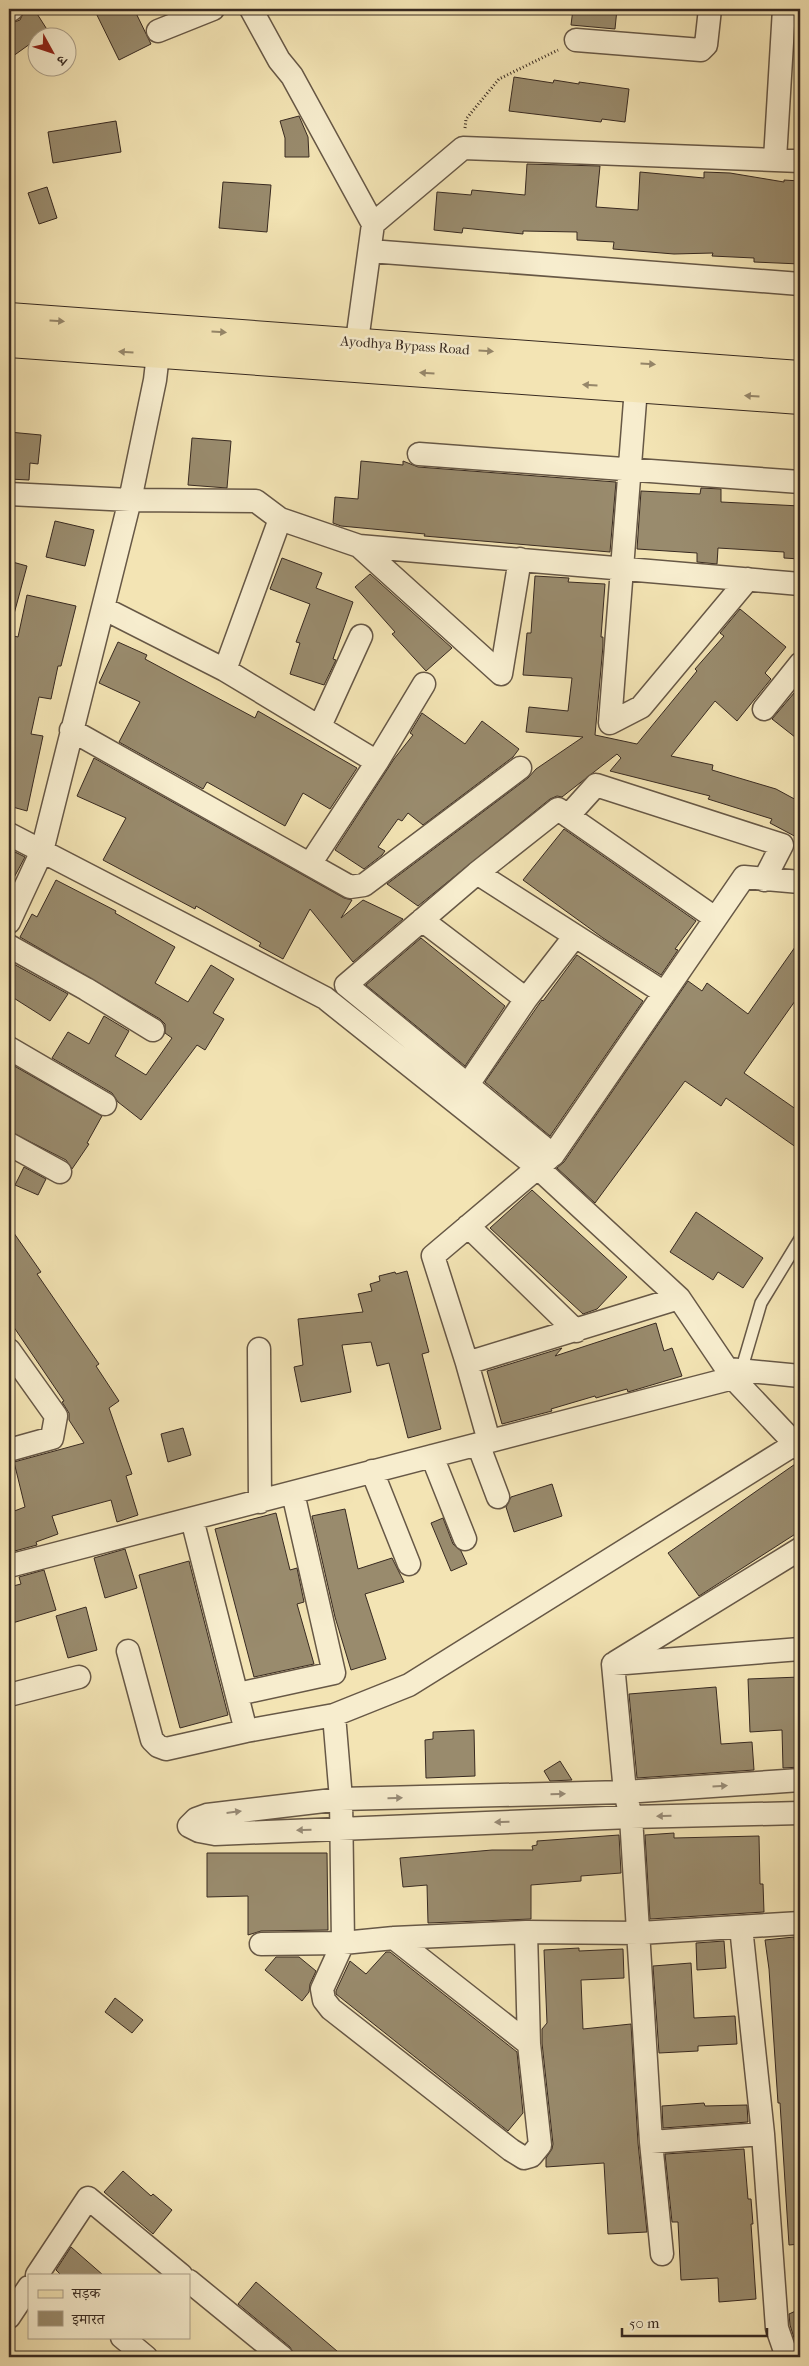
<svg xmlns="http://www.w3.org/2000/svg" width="809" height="2366" font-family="'IM FELL French Canon','Noto Serif Devanagari',serif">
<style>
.building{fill:#998b6d;stroke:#382a21}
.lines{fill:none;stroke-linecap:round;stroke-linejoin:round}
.service-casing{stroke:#675846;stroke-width:14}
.minor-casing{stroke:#675846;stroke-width:25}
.primary-casing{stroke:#382a21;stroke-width:30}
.path{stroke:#382a21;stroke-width:3;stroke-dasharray:1 2.5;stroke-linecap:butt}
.service{stroke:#f7edce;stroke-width:11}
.minor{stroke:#f7edce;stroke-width:22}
.primary{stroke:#f3e4b4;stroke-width:28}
.oneway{fill:#96876a}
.oneway2{fill:#988c78}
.labels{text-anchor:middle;stroke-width:5;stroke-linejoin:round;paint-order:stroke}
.street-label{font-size:14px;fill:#382a21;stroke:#f7edce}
</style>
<rect width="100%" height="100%" fill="#f3e4b4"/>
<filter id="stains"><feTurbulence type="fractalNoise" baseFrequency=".004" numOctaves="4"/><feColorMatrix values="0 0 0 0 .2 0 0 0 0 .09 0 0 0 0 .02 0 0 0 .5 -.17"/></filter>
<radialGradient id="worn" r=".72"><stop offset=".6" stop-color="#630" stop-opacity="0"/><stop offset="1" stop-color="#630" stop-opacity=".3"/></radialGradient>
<path class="building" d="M25,9H34L48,31L9,59V24L20,20Z
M94,9H134L151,44L119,60Z
M573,9H617L615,29L571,25Z
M514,77L553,83L554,80L579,84V82L629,89L625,122L602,119L601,122L509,111Z
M299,116L308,137L309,157H285V138L280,121Z
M116,121L121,152L53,163L48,132Z
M527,164L600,166L596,207L638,210L640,172L704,178V172L730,173L784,182V180L800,181V264L754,262V258L712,256L713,253L674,254L613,249L614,242L577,240V232L523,231V234L463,228L462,233L434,230L437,192L471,195L472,190L525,195Z
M223,182L271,185L267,232L219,228Z
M47,187L57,218L39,224L28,193Z
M9,432L41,435L38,464L30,463L29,480L9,479Z
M192,438L231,441L227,488L188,485Z
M361,461L403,465V461L418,467L616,482L610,552L424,536L425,534L341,526L333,523L335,497L358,499Z
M701,488L721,489V502L800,506V559L784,558V552L718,548L717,564L697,562V553L637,549L641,491L700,494Z
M55,521L94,530L85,566L46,557Z
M282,558L322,573L316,588L353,602L333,659L336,660L324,685L290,674L300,643L296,642L310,604L270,589Z
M9,561L27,566L14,614L9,613Z
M370,574L452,648L426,671L392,634L395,632L355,587Z
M535,576L569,578L568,582L605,584L601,637H603V646L595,735L637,744L697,671L695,669L724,636L720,633L740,609L786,647L765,673L771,679L737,721L715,701L671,756L713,765L712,770L776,789L800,802V839L770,823L772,819L708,799L710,796L610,771L621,758L617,754L562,797L557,796L550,799L418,906L387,884L528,778L536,769L583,737L526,732L529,707L568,711L572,678L523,675L527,633H531Z
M27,595L76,606L61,666H58L51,699L39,697L31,734L43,736L27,811L9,806V635L18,637Z
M118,642L147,655L145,659L255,718L258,711L357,768L330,809L303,793L285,826L207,782L203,789L119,742L140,702L99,683Z
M800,686V741L772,719Z
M422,713L465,744L482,721L519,749L513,757L423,825L408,813L402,821L398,819L378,847L385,851L382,855L364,869L335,850L394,759L413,735L410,733Z
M94,758L344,898L352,900L341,918L363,900L403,919L353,962L310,909L283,959L259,946L261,943L196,906L195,909L103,860L126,818L77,796Z
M564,829L696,921L675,949L678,950L661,975L603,938L523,880Z
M9,849L25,857L9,887Z
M56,880L116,911L115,913L175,947L155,983L188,1002L211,965L234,979L213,1013L224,1019L205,1050L197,1045L141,1120L118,1102L112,1093L52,1058L68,1032L89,1044L104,1016L129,1031L115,1056L146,1075L172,1038L165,1033V1024L160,1019L20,937L32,914L37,917Z
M421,938L505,1006L465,1066L366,985Z
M800,940V994L744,1073L800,1112V1150L726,1098L721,1106L685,1081L595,1203L557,1168L564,1162L688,981L702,991L707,983L748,1014Z
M577,955L643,1001L550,1136L485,1082L537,1007L542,1000L543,1001Z
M10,962L68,994L50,1021L9,995Z
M9,1063L102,1116L87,1143L89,1144L72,1169L66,1160L9,1131Z
M24,1167L46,1179L38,1195L15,1185Z
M532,1190L627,1277L597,1309L583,1314L490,1228Z
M696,1212L763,1258L743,1288L718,1272L713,1280L670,1252Z
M9,1226L41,1272L37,1274L99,1364L96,1366L119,1401L109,1408L132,1474L126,1476L138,1515L117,1522L111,1500L52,1516L58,1534L36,1542L37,1545L11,1552L9,1543V1513L25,1507L14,1462L84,1443L69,1420V1413L62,1402L64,1401L9,1320Z
M407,1271L429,1352L422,1354L441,1429L408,1438L389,1363L377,1366L371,1342L342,1345L351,1392L301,1402L294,1367L303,1365L298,1319L363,1312L358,1294L372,1291L370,1284L380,1281L379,1276L395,1272L396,1274Z
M656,1323L664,1351L672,1348L682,1376L628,1392L627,1389L596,1398L595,1396L551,1409L552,1411L502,1424L487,1371L562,1348L555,1356Z
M183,1428L191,1455L168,1462L161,1434Z
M798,1462H800V1531L699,1596L668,1553Z
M552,1484L562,1516L514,1532L506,1507L511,1497Z
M345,1509L358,1569L392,1558L404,1582L365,1594L386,1659L351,1670L335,1617L312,1516Z
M276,1513L290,1570L297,1568L304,1602L297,1604L314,1664L254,1677L215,1529Z
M443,1518L453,1544L461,1551L467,1564L451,1571L431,1523Z
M125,1549L137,1588L105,1598L94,1558Z
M189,1561L228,1715L180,1728L139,1575Z
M44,1570L56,1610L9,1624V1587L21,1584L19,1577Z
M86,1607L97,1650L68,1658L56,1616Z
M800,1677V1767L783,1768L782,1730L750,1732L748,1679Z
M716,1687L721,1744L752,1742L754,1770L637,1778L629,1694Z
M474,1730L475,1776L426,1778L425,1740L433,1739V1732Z
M560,1761L572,1780L550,1781L544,1771Z
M674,1833V1838L759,1836L760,1884H763L764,1912L650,1919L645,1835Z
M619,1835L621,1873L581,1876V1881L531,1885V1919L428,1923L427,1885L403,1887L400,1858L492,1850H533L532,1846L537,1845V1841Z
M207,1853H327L328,1930L261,1931L248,1935V1896L207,1897Z
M794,1937L798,1972H800V2244L789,2245L780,2103H778L769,1969L765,1940Z
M724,1941L726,1968L697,1970L696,1943Z
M579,1948V1951L623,1949L624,1978L581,1980L583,2029L631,2024L638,2143L647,2232L608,2234L604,2163L546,2167V2158L552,2149L553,2144L542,2043V2029L547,2023L544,1950Z
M386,1952H390L517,2052L523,2113L508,2131L336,1994V1991L350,1961L366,1974Z
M276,1957H299L316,1971L310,1984L309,1992L302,2001L265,1970Z
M691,1963L694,2018L735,2016L737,2044L698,2046V2051L659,2053L653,1966Z
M115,1998L143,2020L132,2033L105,2012Z
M704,2103L705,2106L747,2105L748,2122L663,2128L662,2106Z
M744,2149L748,2199H751L753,2224H751L756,2299L719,2302L718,2278L681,2280L678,2222H672L665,2154Z
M123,2171L151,2196L153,2194L172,2210L153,2234L104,2192Z
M71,2247L103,2275H61L56,2270Z
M256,2282L344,2357H295L290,2347L238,2304Z
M800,2309V2357L790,2325L789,2314Z"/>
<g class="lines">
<g class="service-casing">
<path id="service" d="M741,1371L761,1303L800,1239"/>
</g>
<g class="minor-casing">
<path id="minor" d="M251,9L279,60L292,76L373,224
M9,11L12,9
M158,31L213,9
M576,40L701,50L706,45L710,9
M775,159L784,9
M370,251L800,284
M357,341L373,224L463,148L800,161
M636,388L610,723L641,707L748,579
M419,454L800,482
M9,494L130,500L256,501L280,519L225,670
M280,519L359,546L800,584
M359,546L501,674L520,559
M103,608L225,670L377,762
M764,709L800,664
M320,726L361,636
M71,730L350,887L364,885L520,768
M568,816L596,785L782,845L764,880
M9,834L325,998L537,1167L679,1298L733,1378L800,1449
M310,864L377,762L424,684
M477,873L663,992
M715,918L558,809L477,873L346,985L553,1155L744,877L800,882
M422,920L526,999
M9,922L42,851L130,500L155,380L160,337
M9,946L86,989L153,1030
M9,1048L105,1104
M467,1086L526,999L575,936
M9,1144L60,1172
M549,1158L433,1256L467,1363L679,1298
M468,1226L576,1331
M259,1349L260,1502
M9,1350L56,1416L52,1438L9,1450
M467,1363L489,1441
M728,1369L800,1376
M478,1444L498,1497
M432,1456L465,1539
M372,1471L409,1564
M192,1519L246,1731
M9,1566L733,1378
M128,1651L152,1740L158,1746L166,1749L246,1731L334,1715L409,1685L795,1444
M616,1662L800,1549
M238,1694L334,1673L293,1493
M9,1695L79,1677
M334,1715L341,1799L343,1943L322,1989L324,2000L331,2009L511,2150L524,2158L531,2156L540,2145L529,2044L526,1932
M800,1780L625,1792L341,1799L207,1815L196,1819L189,1826L199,1831L215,1834L631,1817L800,1813
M741,1927L763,2134L777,2328L787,2357
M394,1938L529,2044
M261,1944L343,1943L394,1938L526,1932L640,1933L800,1923
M651,2142L763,2134
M662,2254L651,2142L631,1817L625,1792L613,1664L800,1649
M37,2275L88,2198L181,2275
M189,2281L282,2357
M9,2317L29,2287
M122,2337L146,2357"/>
</g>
<g class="primary-casing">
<path id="primary" d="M9,317L800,375
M9,343L800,400"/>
</g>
<path class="path" d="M465,128L466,119L499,79L558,50"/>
<use href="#service" class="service"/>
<use href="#minor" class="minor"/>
<use href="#primary" class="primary"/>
</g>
<defs><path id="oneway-solid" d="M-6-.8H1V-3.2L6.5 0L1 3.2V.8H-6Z" transform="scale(1.25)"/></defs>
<g class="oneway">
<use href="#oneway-solid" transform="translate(57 321) rotate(4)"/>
<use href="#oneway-solid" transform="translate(219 332) rotate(4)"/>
<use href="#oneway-solid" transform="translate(486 351) rotate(4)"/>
<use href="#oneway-solid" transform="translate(126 352) rotate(-176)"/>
<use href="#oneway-solid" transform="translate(648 364) rotate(4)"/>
<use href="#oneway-solid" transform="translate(427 373) rotate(-176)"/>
<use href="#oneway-solid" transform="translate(590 385) rotate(-176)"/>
<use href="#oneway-solid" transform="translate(752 396) rotate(-176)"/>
</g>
<g class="oneway2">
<use href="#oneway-solid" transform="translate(720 1786) rotate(-4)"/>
<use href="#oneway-solid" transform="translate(558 1794) rotate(-1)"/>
<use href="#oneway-solid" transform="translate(395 1798) rotate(-1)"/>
<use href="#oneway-solid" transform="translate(234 1812) rotate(-7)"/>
<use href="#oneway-solid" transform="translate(664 1816) rotate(179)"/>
<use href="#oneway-solid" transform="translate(502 1822) rotate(178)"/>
<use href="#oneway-solid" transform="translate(304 1830) rotate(178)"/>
</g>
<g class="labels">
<g class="street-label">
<text transform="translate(405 345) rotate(4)" y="5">Ayodhya Bypass Road</text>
</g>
</g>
<rect width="809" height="2366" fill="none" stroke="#f3e4b4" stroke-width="30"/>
<rect x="10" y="10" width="789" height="2346" fill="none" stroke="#382a21" stroke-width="2.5"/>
<rect x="15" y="15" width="779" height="2336" fill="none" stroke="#382a21"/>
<rect x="28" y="2274" width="162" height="65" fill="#f7edce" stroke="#ab9f89"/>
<rect x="38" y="2290" width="25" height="8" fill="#f3e4b4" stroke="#ab9f89"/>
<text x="72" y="2298" font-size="15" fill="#382a21">सड़क</text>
<rect x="38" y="2311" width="25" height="15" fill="#998b6d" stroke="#ab9f89"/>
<text x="72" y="2324" font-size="15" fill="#382a21">इमारत</text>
<g transform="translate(52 52) rotate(130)"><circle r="24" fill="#f7edce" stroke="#ab9f89"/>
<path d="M0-4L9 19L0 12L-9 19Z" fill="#8f2418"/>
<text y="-8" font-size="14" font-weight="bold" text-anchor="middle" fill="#382a21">उ</text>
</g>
<path d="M622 2328v8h145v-8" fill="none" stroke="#382a21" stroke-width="2.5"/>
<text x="629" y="2328" font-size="15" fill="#382a21" stroke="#f7edce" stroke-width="4" paint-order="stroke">50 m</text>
<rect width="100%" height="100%" filter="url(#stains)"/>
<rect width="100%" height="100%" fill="url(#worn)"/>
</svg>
